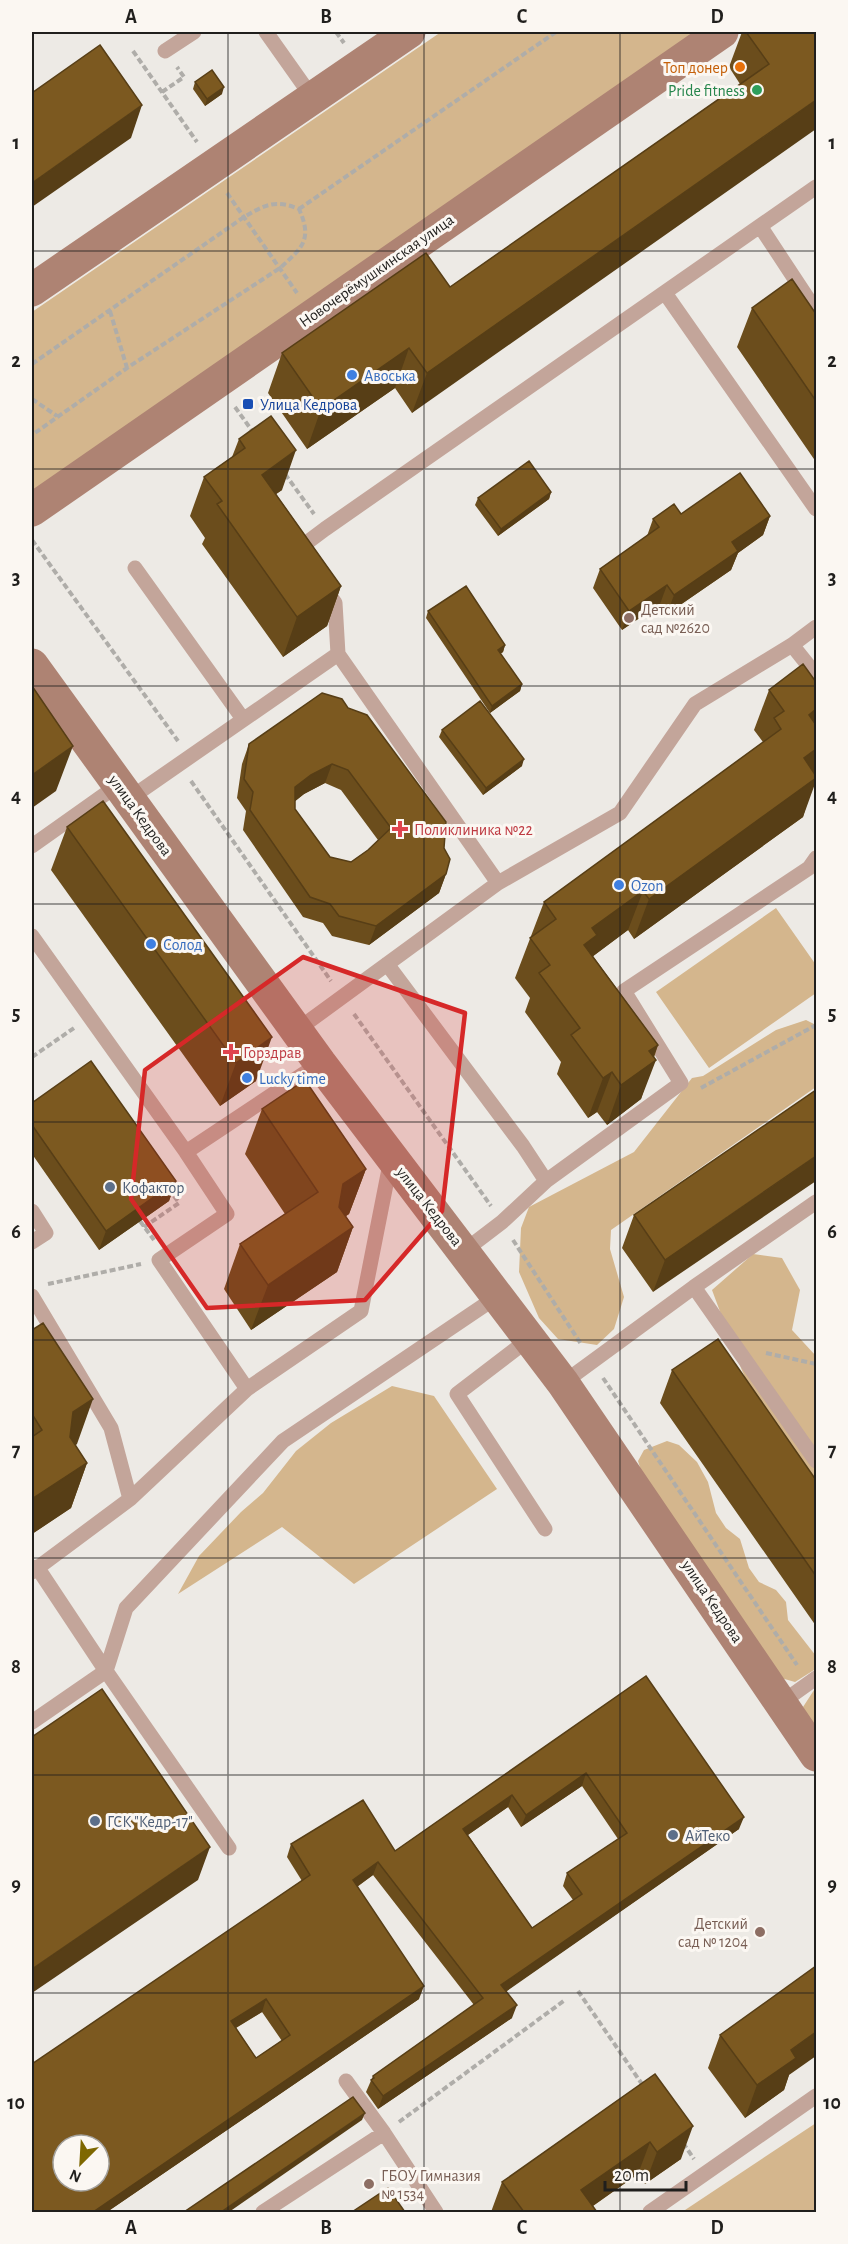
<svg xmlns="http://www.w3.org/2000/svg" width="848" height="2244" font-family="'Alegreya Sans',sans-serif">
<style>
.green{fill:#d4b68d}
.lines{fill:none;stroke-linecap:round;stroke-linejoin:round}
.path{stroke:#afada9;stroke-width:4;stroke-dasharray:6 3;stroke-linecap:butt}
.lane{stroke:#c3a59a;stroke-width:15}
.secondary{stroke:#ae8373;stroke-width:33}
.wall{fill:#6b4d1c;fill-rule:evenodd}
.shaded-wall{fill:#573e16}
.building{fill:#7c5920;stroke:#573e16;stroke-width:1.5;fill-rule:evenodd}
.marked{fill:#d62828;fill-opacity:0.2;stroke:#d62828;stroke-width:4.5;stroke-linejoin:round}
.grid{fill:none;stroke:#201f1d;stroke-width:1.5;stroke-opacity:0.55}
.food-dot{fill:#e8710a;stroke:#fbf7f2;stroke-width:2}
.leisure-dot{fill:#2e9e5b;stroke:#fbf7f2;stroke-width:2}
.shop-dot{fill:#3f7fe0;stroke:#fbf7f2;stroke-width:2}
.transit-dot{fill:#1a4fb4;stroke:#fbf7f2;stroke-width:2}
.education-dot{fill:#8d6e63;stroke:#fbf7f2;stroke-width:2}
.health-dot{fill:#e0444e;stroke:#fbf7f2;stroke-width:2}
.service-dot{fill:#5c6f8a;stroke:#fbf7f2;stroke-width:2}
.labels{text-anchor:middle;stroke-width:6;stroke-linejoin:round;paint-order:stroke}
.food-label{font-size:16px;fill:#c56008;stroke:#fbf7f2;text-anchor:end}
.leisure-label{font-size:16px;fill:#27864d;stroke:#fbf7f2;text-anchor:end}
.street-label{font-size:16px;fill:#201f1d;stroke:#fbf7f2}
.shop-label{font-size:16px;fill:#366cbe;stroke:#fbf7f2;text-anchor:start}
.transit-label{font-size:16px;fill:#164399;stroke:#fbf7f2;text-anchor:start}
.education-label{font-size:16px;fill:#785e54;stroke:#fbf7f2;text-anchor:start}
.health-label{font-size:16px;fill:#be3a42;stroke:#fbf7f2;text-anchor:start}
.service-label{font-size:16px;fill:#4e5e75;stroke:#fbf7f2;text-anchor:start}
.neatline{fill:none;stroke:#201f1d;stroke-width:2}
.grid-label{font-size:20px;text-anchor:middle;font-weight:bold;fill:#201f1d}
</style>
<rect width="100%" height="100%" fill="#edeae5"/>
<path class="green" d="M441,32H697L32,494V312Z
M776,908L816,965V993L709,1068L656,992Z
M806,1020L816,1025V1087L611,1230L610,1249L624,1297L614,1329L597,1345L558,1339L539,1318L519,1272L521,1228L529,1207L634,1152L692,1078L703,1076L776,1030Z
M753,1254L782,1258L800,1290L792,1330L816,1356V1503L765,1424L741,1368L712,1290Z
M392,1386L434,1396L497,1489L354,1584L282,1527L178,1594L199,1556L241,1512L263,1493L296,1451L331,1423Z
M667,1441L679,1445L697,1462L708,1482L716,1513L726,1528L740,1539L749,1568L759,1582L776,1590L786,1602L788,1620L816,1656L814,1670L795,1682L781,1678L645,1483L638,1461L644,1450Z
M816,1687V1735L803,1707Z
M816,2123V2212H682Z"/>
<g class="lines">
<path class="path" d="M336,32L344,43
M133,51L197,142
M162,92L184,77L177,67
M227,193L297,293
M299,209L556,32
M110,311L127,368
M32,364L244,217C265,205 275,199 299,209C313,240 302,248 280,268L127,368L32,435
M32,399L57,416
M235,407L253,432
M285,474L314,514
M32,540L178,741
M191,781L331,981
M354,1014L491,1206
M32,1057L74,1028
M701,1088L816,1025
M140,1221L154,1240
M144,1227L179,1203L169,1189
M513,1240L581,1344
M48,1284L141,1264
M766,1353L816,1364
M603,1378L797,1665
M578,1991L644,2087
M399,2122L565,2000
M683,2143L694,2159"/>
<path class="lane" d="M266,32L312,97
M165,51L194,32
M760,226L816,311
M665,293L816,509
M299,554L297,550L325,529L816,187
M135,568L243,719
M324,588L335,603L338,654
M792,645L816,675
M129,799L338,654L498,883
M32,846L118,785
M32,936L186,1152
M387,964L523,1146L546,1181
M297,1030L498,883L620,813L695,704L792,645L816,627
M816,1202L694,1287L816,1461
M32,1211L46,1233L32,1242
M464,1251L502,1222L546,1181L681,1083L624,991L809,868L816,858
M32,1296L111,1428L130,1499
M529,1339L457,1394L545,1529
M563,1383L694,1287
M247,1389L159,1260L227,1214L186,1152L320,1063
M37,1567L106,1671
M32,1572L130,1499L247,1389L361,1311L391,1159
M106,1671L126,1608L283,1441L498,1296
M781,1703L816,1678
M32,1722L106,1671L229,1848
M346,2081L384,2133L436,2212
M263,2212L384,2133
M650,2212L816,2096"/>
<path class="secondary" d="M32,290L409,32
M32,510L722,32
M32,665L320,1063L563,1383L816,1755"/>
</g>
<path class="wall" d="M742,32H816L412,413L395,388L307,449L268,393L282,353L450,287L740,84L729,67Z
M195,82L222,94L205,106L193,89Z
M752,308L816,314V462L737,347Z
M239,439L282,490L276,494L341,586L327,626L283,657L202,544L205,538L190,516L204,477L232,457Z
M551,492L549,499L498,536L475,505L478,498Z
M681,514L770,516L763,535L738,553L731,570L667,614L660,604L622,630L593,588L600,569L647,536L653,519Z
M428,611L505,645L503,652L500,654L522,684L520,691L490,713L426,618Z
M816,682V772L803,817L634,939L628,930L593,956L658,1045L641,1099L607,1125L597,1112L588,1118L557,1074L561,1062L525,1012L530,998L515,978L544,902L763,742L754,730L769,690Z
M322,693L444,848L446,874L439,893L369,945L332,936L323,923L303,917L243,830L246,811L237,798L242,764L249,744ZM325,783L341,790L378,840L368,850L351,862L330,857L295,809V801L304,794Z
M442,730L522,766L483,795L439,737Z
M67,827L256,1081L220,1106L51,870Z
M816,1090L653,1292L622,1248L634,1215Z
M32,1103L176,1181L169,1201L99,1250L32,1154Z
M262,1109L366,1169L349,1214L346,1216L353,1227L337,1272L251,1330L224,1289L240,1244L285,1214L245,1154Z
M32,1330L77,1444L75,1445L87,1463L71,1508L32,1534Z
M672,1370L816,1480V1626L660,1403Z
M646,1676L739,1829L506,1991L512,2018L378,2109L366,2092L373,2076L474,2005L373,1875L357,1887L419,1999L107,2212H32L302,1881L287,1857L291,1844L395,1851ZM582,1786L618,1839L567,1873L563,1886L573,1900L532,1928L468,1835L508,1807L521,1827ZM262,2012L282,2041L256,2058L236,2028Z
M720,2035L789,2075L784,2090L745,2118L708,2068Z
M655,2074L681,2159L645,2184L638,2174L593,2206L597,2212H491L502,2182Z"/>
<path class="shaded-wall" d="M224,87L222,94L205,106L207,99Z
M816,100V129L412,413L427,373Z
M142,105L131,138L32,207V183Z
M409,348L395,388L307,449L321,409Z
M296,450L282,490L247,514L262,475Z
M551,492L549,499L498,536L501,529Z
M770,516L763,535L738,553L731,570L667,614L674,595L732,542Z
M667,585L660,604L622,630L629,611Z
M341,586L327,626L283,657L297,617Z
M505,645L503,652L495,657L498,650Z
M522,684L520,691L490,713L492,706Z
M816,709V734L809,715Z
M73,746L56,791L32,808V775Z
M816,749V772L813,780L816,778V781L803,817L634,939L649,899L804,758Z
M524,759L522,766L483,795L486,788Z
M332,764L325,783L304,794L288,807L295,787L311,775Z
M446,874L439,893L369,945L376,926Z
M643,891L628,930L588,960L584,945L592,928Z
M272,1037L256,1081L220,1106L236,1063Z
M658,1045L651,1063L656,1060L641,1099L607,1125L621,1085L649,1051Z
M612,1072L597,1112L588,1118L603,1078Z
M816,1156V1181L653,1292L665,1260Z
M366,1169L349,1214L326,1229L343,1184Z
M176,1181L169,1201L99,1250L106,1231Z
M353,1227L337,1272L251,1330L268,1285Z
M93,1399L77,1444L57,1457L73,1412Z
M87,1463L71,1508L32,1534V1499Z
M586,1773L582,1786L521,1827L526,1815Z
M512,1795L508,1807L459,1841L463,1829Z
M744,1817L739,1829L497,1998L501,1985Z
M210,1847L198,1880L32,1993V1969Z
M378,1862L373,1875L348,1893L353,1880Z
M424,1986L419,1999L107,2212H93Z
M266,1999L262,2012L227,2033L231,2021Z
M517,2005L512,2018L378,2109L383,2096Z
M816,2032V2056L789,2075L784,2090L745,2118L757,2085L791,2050Z
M365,2113L362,2120L229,2212H221Z
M693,2126L681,2159L645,2184L657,2152Z
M650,2142L638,2174L584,2212L581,2190Z"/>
<path class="building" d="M746,32H816V100L427,373L409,348L321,409L282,353L426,253L450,287L769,64Z
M100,45L142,105L32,183V93Z
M212,70L224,87L207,99L195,82Z
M792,279L816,314V401L752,308Z
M271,416L296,450L262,475L341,586L297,617L217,504L222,501L204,477L245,448L239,439Z
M529,461L551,492L501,529L478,498Z
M740,473L770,516L732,542L738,551L674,595L667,585L629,611L600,569L659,527L653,519L674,504L681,514Z
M466,586L505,645L498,650L522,684L492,706L428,611Z
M803,664L816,682V709L809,715L816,725V749L804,758L816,776V778L649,899L643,891L592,928L597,935L584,945L658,1045L649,1051L656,1060L621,1085L612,1072L603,1078L571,1035L580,1028L539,973L550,965L530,938L556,919L544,902L781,729L774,718L784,711L769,690Z
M32,686L73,746L32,775Z
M322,693L342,699L348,708L367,715L446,822L444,848L450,859L446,874L376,926L339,916L330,904L310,897L250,810L253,792L244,779L249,744ZM332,764L348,770L391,828L368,850L351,862L330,857L295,809V787L311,775Z
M480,701L524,759L486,788L442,730Z
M103,801L272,1037L236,1063L67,827Z
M91,1061L176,1181L106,1231L32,1125V1103Z
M305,1080L366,1169L343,1184L339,1207L353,1227L268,1285L240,1244L318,1192L262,1109Z
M816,1090V1156L665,1260L634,1215Z
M43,1323L93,1399L73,1412L70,1437L87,1463L32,1499V1437L42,1430L32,1414V1330Z
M718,1339L816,1480V1576L672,1370Z
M646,1676L744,1817L501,1985L517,2005L383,2096L371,2080L374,2078L373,2076L483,1998L378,1862L353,1880L424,1986L93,2212H32V2064L310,1875L291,1844L363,1800L395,1851ZM586,1773L627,1833L567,1873L582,1894L532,1928L463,1829L512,1795L526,1815ZM266,1999L290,2035L256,2058L231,2021ZM63,2145H99V2181H63Z
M102,1689L210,1847L32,1969V1737Z
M816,1966V2032L791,2050L796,2058L757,2085L720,2035Z
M655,2074L693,2126L657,2152L650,2142L581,2190L597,2212H524L502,2182Z
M353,2097L365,2113L221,2212H184Z
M388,2188L405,2212H352Z"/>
<path class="marked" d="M303,957L465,1013L442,1211L365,1300L207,1308L131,1199L145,1070Z"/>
<path class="grid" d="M228,32V2212M424,32V2212M620,32V2212M32,251H816M32,469H816M32,686H816M32,904H816M32,1122H816M32,1340H816M32,1558H816M32,1775H816M32,1993H816"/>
<circle class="food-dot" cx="740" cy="67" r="6"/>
<circle class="leisure-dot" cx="757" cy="90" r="6"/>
<g class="shop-dot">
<circle cx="352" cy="375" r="6"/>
<circle cx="619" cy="885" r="6"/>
<circle cx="151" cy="944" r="6"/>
<circle cx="247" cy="1078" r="6"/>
</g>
<rect class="transit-dot" x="242" y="398" width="12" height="12" rx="3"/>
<g class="education-dot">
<circle cx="629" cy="618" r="6"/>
<circle cx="760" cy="1932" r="6"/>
<circle cx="369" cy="2184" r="6"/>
</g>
<g class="health-dot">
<path d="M397 820h6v6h6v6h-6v6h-6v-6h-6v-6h6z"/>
<path d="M228 1043h6v6h6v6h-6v6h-6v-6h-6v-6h6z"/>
</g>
<g class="service-dot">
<circle cx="110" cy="1187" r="6"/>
<circle cx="95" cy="1821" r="6"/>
<circle cx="673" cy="1835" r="6"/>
</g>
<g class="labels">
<g class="food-label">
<text x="728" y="73">Топ донер</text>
</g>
<g class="leisure-label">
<text x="745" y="96">Pride fitness</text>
</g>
<g class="street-label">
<text transform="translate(376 270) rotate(-35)" y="6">Новочерёмушкинская улица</text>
<text transform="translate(141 815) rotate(54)" y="6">улица Кедрова</text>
<text transform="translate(430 1206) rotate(52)" y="6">улица Кедрова</text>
<text transform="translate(713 1601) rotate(56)" y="6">улица Кедрова</text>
</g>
<g class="shop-label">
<text x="364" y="381">Авоська</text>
<text x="631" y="891">Ozon</text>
<text x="163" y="950">Солод</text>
<text x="259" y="1084">Lucky time</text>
</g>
<g class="transit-label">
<text x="260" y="410">Улица Кедрова</text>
</g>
<g class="education-label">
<text x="641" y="615">Детский<tspan x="641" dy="18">сад №2620</tspan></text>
<text x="748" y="1929" text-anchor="end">Детский<tspan x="748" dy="18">сад № 1204</tspan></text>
<text x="381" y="2181">ГБОУ Гимназия<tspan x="381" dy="18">№ 1534</tspan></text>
</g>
<g class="health-label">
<text x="414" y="835">Поликлиника №22</text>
<text x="243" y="1058">Горздрав</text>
</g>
<g class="service-label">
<text x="122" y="1193">Кофактор</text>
<text x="107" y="1827">ГСК "Кедр-17"</text>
<text x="685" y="1841">АйТеко</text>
</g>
</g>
<rect width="848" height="2244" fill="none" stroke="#fbf7f2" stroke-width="66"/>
<g transform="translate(81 2163) rotate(204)"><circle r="28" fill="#fbf7f2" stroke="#a3a19d" stroke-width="1.5"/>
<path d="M0-4.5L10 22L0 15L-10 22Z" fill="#7e6700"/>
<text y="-9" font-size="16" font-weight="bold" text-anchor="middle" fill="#201f1d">N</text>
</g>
<path d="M605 2181v9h81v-9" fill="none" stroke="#201f1d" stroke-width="3"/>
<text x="614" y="2181" font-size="18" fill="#201f1d" stroke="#fbf7f2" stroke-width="4.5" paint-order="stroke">20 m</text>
<rect x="33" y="33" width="782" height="2178" class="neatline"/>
<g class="grid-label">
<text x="131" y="23">A</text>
<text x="326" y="23">B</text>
<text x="522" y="23">C</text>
<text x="717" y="23">D</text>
<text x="16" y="149">1</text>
<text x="832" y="149">1</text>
<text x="16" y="367">2</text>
<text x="832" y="367">2</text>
<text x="16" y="584">3</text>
<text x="832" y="584">3</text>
<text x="16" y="802">4</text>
<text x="832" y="802">4</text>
<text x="16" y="1020">5</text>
<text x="832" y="1020">5</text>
<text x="16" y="1238">6</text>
<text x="832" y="1238">6</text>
<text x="16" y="1456">7</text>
<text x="832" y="1456">7</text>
<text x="16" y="1673">8</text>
<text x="832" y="1673">8</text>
<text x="16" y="1891">9</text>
<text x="832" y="1891">9</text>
<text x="16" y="2109">10</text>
<text x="832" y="2109">10</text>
<text x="131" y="2234">A</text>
<text x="326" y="2234">B</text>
<text x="522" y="2234">C</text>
<text x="717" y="2234">D</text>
</g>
</svg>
